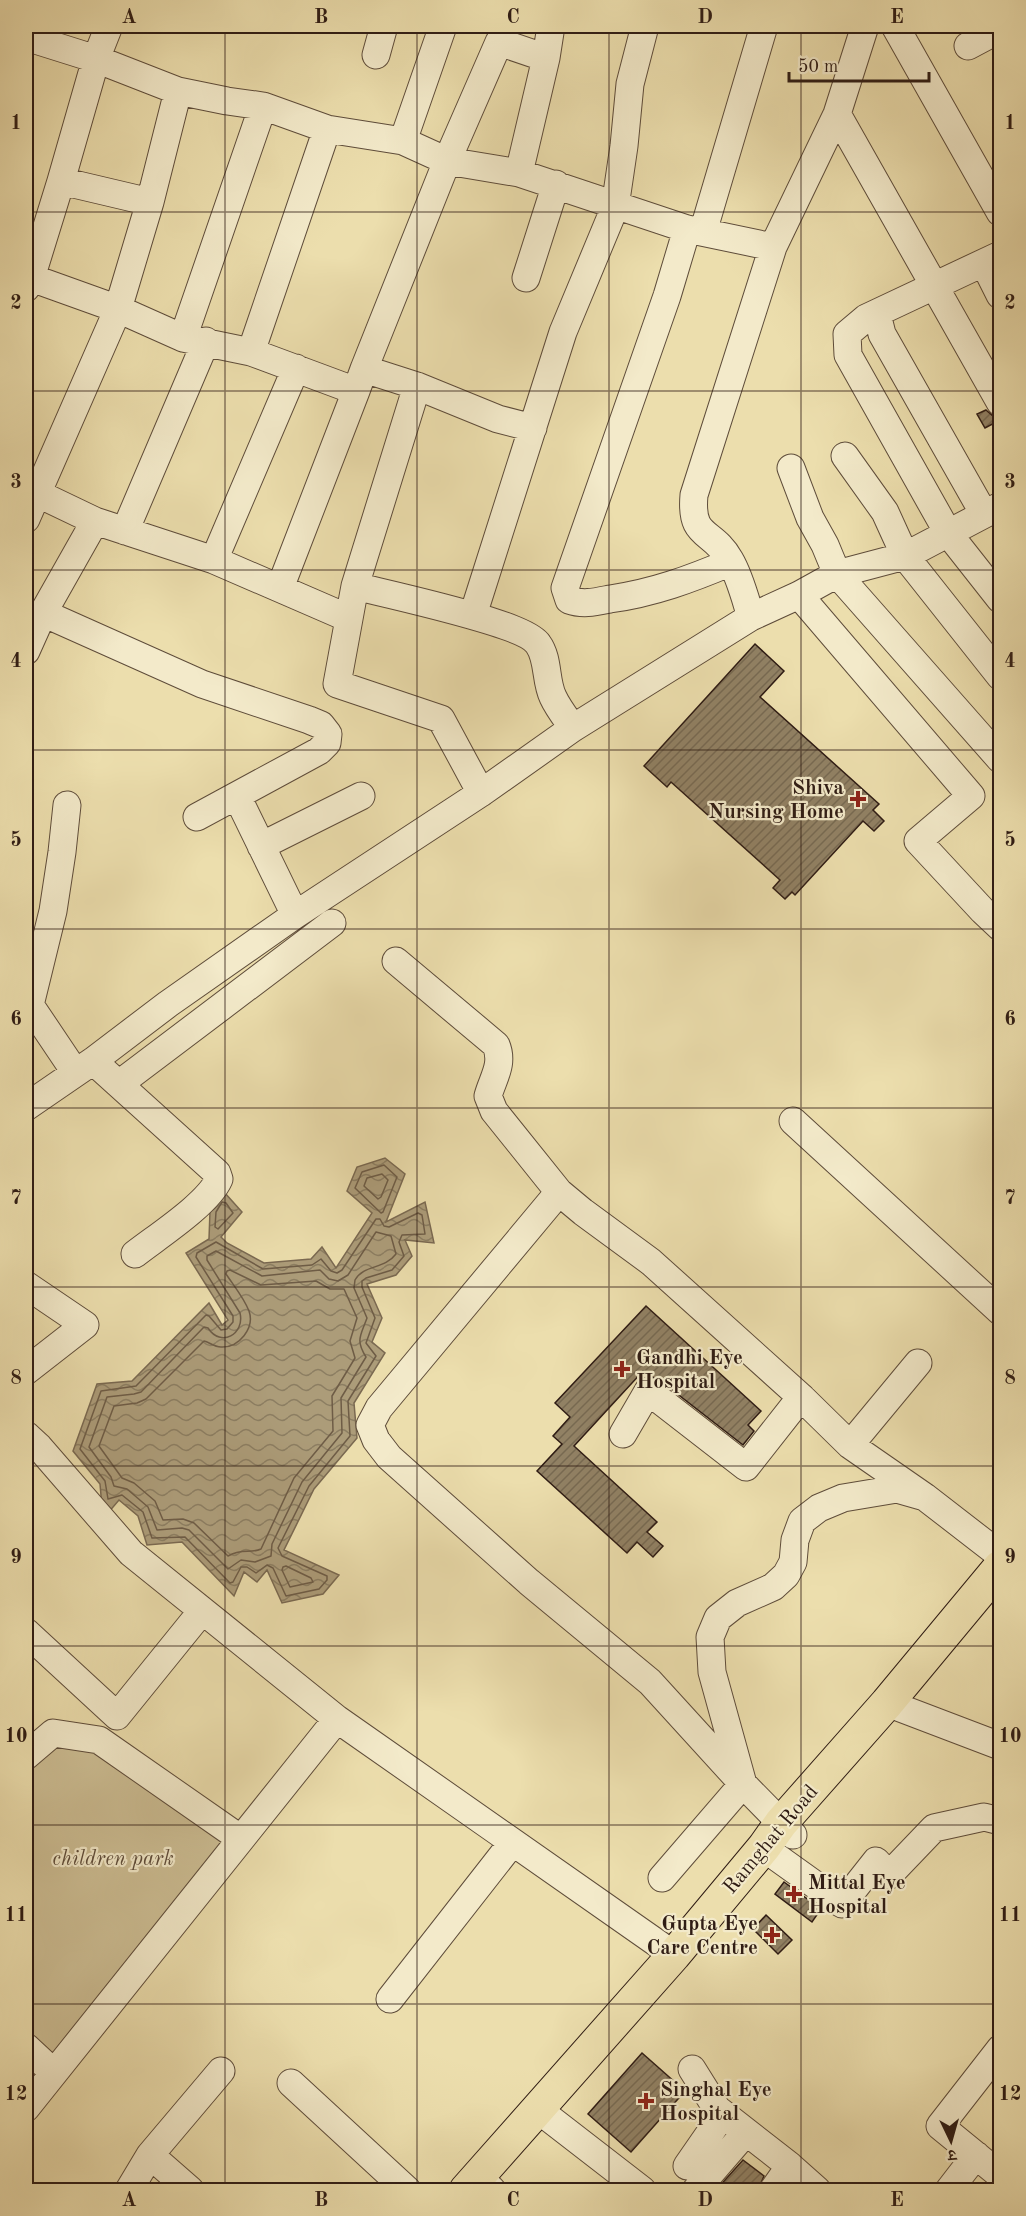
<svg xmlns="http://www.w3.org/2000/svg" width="1026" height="2216" font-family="'Old Standard TT','Noto Serif Devanagari',serif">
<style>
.park{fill:#ccbd93;stroke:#7e6c54;stroke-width:1.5}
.water{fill:url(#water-waves);stroke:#7a6951;stroke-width:1.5}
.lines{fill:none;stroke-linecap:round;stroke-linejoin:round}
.shore{stroke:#6e5c46;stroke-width:1.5}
.building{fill:url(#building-hatch);stroke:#2f1c14;stroke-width:1.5}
.minor-casing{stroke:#5e4c3a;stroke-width:29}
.major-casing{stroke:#2f1c14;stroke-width:35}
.minor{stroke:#f3eaca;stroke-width:27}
.major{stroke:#ecdead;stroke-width:33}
.grid{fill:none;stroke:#2f1c14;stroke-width:1.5;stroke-opacity:0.55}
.poi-dot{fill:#8f2418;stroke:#f3eaca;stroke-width:2}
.labels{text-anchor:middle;stroke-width:4.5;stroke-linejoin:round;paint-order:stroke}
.poi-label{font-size:21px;font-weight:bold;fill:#2f1c14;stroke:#f3eaca;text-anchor:start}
.street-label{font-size:21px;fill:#2f1c14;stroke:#f3eaca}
.park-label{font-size:21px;font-style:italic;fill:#5e4c3a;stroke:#f3eaca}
.neatline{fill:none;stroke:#2f1c14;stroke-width:2}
.grid-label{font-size:20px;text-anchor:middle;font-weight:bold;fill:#2f1c14}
</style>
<defs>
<pattern id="water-waves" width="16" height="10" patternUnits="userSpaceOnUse" patternTransform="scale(1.5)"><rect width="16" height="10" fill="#ac9c79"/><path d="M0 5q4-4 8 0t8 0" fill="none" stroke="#8c7e62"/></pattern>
<pattern id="building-hatch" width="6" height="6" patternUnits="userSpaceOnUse" patternTransform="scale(1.5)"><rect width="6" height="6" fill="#918164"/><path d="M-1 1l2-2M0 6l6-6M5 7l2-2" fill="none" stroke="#776951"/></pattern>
</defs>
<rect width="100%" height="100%" fill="#ecdead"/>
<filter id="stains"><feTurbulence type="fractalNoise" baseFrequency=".00333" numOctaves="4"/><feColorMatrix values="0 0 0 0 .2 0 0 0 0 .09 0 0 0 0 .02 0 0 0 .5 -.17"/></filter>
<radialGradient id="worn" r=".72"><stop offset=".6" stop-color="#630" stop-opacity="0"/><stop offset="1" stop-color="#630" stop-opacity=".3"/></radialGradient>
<path class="park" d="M99,1740L241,1839L54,2073L26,2047V1756L44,1741Z"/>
<path class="water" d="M385,1158L405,1174L386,1222L425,1202L434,1243L405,1240L412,1256L396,1275L367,1284L382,1318L372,1342L385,1353L354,1403L357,1438L314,1489L284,1550L339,1575L323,1594L282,1603L267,1570L257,1582L244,1572L234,1596L182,1542L147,1545L138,1516L119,1500L108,1513L102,1507L100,1484L73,1451L97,1384L132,1381L209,1303L222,1325L228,1320L186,1253L209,1239L210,1211L224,1192L242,1212L221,1237L227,1243L264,1263L311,1259L322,1247L336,1268L372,1213L347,1191L357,1167Z"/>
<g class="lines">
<path class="shore" d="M384,1165L397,1177L383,1212L381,1213L355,1188L362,1172Z
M382,1174L388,1180L381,1197L378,1199L364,1186L367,1178Z
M222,1202L226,1203L233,1213L218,1229L215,1227L216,1212Z
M418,1213L422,1215L425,1234L402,1235L399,1242L404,1256L392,1270L366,1278L362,1281V1287L375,1318L366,1343L376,1356L348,1401L350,1436L309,1486L278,1548L282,1556L327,1576V1580L319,1589L286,1596L273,1568L267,1565L256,1573L247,1567H241L233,1582L230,1583L185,1537L152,1538L143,1512L122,1495L108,1499L105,1481L80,1449L101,1391L136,1386L206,1315L209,1316L221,1330L227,1329L233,1322V1316L196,1257L197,1253L216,1242L263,1269L312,1265L321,1259L331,1271L337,1273L342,1270L376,1219H380L384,1226L389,1227Z
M376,1232L391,1236L396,1254C384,1270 364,1264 355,1280L354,1288L367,1318C361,1335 355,1340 366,1357L341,1398L342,1433L302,1482L272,1544L271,1556L255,1562L241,1560L228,1569L189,1530L182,1528L157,1530L148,1507L127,1489L114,1486L111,1477L89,1447L107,1397L134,1394L141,1392L204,1327L208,1328C221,1348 245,1334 240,1313L207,1260V1256L216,1251L262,1276L320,1270L329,1279L338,1281L348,1275Z
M230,1270L261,1285L316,1281L330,1289H344L357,1318L350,1341L355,1358L332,1396L333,1431L294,1478L261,1549C250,1554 242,1548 228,1556L194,1523L183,1519L163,1520L155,1501L134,1483L122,1478L99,1446L114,1406L137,1403L146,1399L204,1341C209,1342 214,1347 221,1347C239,1348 255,1328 249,1311C244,1298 234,1286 226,1274L227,1271Z
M283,1567L286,1566L311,1578L313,1582L290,1587L282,1570Z"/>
</g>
<path class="building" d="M986,410L993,416L1000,418V420L985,428L977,414Z
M755,644L784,671L760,697L879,804L873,810L884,821L874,831L863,821L795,895L792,892L785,899L773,888L780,880L671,782L667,787L644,766Z
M646,1306L761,1411L748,1425L754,1431L743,1445L658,1379L648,1376L643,1371L574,1446L657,1522L647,1532L663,1546L653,1557L637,1542L627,1553L537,1471L562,1444L553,1436L570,1417L555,1403Z
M784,1882L821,1909L812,1922L775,1894Z
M766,1915L792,1940L778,1954L753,1929Z
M642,2053L685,2091L631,2152L588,2114Z
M743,2160L764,2176L758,2190H716Z"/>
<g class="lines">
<g class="minor-casing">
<path id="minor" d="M109,26L96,59L61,181L150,202
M895,26L1000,212
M26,37L96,59L178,91L227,101L263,106L327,129L403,141L447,161L519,173L687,229L773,247
M968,46L1000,29
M376,55L384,26
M837,114L1000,402
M403,141L443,26
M519,173L546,58L551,26
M687,229L667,296L565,588L569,600C583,605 595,602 610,599C653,593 691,579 731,562
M703,232L764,26
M1000,255L866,318L847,334L848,355L948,533L1000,599
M989,273L1000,295
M26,276L118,309L183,338L251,352L356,391L364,369L417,386L498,419L533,428
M526,278L556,184
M26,288L31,278L61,181
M877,314L882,334L984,514
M183,338L263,106
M251,352L327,129
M364,369L447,161L499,42L546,58
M417,386L355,586L337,684L441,719L481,793
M845,456L885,512L905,556L1000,676
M791,468L810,518L825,545L837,574L1000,759
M26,488L95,521L214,560L348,618
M26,519L118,309L150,202L178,91
M125,531L206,341
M214,560L296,368
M355,586C386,594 524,623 538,644C549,659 545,681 553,697C558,708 566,718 573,728
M280,588L356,391
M799,595L971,796L918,841L983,911L1000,927
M43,613L202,684L309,720L321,725L328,734L327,743L319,751L197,817
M473,615L563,332L615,207L624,146L630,84L645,26
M751,617C745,598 740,577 730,560C712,528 690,540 694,495L773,247L837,114L865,26
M26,651L43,613L95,521
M237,796L295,915
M261,846L361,796
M396,961L496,1045C504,1064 493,1078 488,1096L494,1111L559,1192
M26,1002L30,1005L75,1072
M30,1005L53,911L62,852L67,805
M93,1061L217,1173L219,1179C208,1204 158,1236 135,1254
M119,1084L332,923
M26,1107L93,1061L168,1004L295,915L481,793L573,728L751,617L799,595L837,574L905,556L1000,506
M793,1121L1000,1311
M26,1285L85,1325L26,1371
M623,1434L648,1391L746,1467L801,1397
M26,1435L39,1447L131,1553L337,1719
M850,1445L918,1363
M26,1632L117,1716L202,1611
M887,1703L1000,1746
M26,1756L53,1733L99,1740L241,1839
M793,1835L743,1784L712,1672L710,1637L718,1618L737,1603L773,1587L786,1575L793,1562L795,1540L802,1521L819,1508L843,1498L897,1489L925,1497L1000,1555
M775,1856L842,1904L876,1861L889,1875L934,1828L984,1817L1000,1821
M662,1878L743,1784L650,1682L529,1582L389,1457L376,1440L370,1425L379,1408L559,1192L583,1212L651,1262L801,1397L850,1445L925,1497
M390,1999L512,1843
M26,2047L54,2073
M1000,2049L940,2126L1000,2175
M692,2069L717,2109L790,2166L817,2190
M291,2083L407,2190
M26,2108L337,1719L674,1955
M549,2118L642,2190
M687,2166L723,2114
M490,2188L492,2190
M129,2190L150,2155
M190,2190L150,2155L221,2071
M696,2190L746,2132
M773,2190L790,2166
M949,2190L976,2155"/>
</g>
<g class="major-casing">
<path id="major" d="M466,2190L674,1955L764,1847L781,1823L887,1703L1000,1567"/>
</g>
<use href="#minor" class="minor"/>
<use href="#major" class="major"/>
</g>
<path class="grid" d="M225,26V2190M417,26V2190M609,26V2190M801,26V2190M26,212H1000M26,391H1000M26,570H1000M26,750H1000M26,929H1000M26,1108H1000M26,1287H1000M26,1466H1000M26,1646H1000M26,1825H1000M26,2004H1000"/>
<g class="poi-dot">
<path d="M855 790h6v6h6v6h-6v6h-6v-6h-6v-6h6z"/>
<path d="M619 1360h6v6h6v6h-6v6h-6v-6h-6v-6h6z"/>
<path d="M791 1885h6v6h6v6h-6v6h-6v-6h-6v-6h6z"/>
<path d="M769 1926h6v6h6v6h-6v6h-6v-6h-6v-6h6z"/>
<path d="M643 2092h6v6h6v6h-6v6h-6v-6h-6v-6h6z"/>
</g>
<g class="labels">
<g class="poi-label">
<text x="844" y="794" text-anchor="end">Shiva<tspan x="844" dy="24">Nursing Home</tspan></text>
<text x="636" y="1364">Gandhi Eye<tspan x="636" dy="24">Hospital</tspan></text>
<text x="808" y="1889">Mittal Eye<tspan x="808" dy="24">Hospital</tspan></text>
<text x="758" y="1930" text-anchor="end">Gupta Eye<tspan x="758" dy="24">Care Centre</tspan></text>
<text x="660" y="2096">Singhal Eye<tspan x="660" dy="24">Hospital</tspan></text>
</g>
<g class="street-label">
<text transform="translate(770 1839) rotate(-50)" y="7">Ramghat Road</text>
</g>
<g class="park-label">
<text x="113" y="1865">children park</text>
</g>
</g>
<rect width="1026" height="2216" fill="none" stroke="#ecdead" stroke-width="66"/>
<g transform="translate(951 2141) rotate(175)" stroke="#f3eaca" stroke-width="4.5" paint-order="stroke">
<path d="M0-4.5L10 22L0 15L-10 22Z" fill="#2f1c14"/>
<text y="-9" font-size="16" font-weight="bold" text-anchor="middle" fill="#2f1c14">उ</text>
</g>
<path d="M789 72v9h140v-9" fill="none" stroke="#2f1c14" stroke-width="3"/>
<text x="798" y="72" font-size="18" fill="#2f1c14" stroke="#f3eaca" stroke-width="4.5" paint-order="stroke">50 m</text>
<rect x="33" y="33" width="960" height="2150" class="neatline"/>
<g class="grid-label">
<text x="129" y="23">A</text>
<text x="321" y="23">B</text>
<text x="513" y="23">C</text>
<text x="705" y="23">D</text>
<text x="897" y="23">E</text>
<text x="16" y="129">1</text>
<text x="1010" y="129">1</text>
<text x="16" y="309">2</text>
<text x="1010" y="309">2</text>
<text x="16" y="488">3</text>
<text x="1010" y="488">3</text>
<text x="16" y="667">4</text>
<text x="1010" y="667">4</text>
<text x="16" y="846">5</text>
<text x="1010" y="846">5</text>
<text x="16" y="1025">6</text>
<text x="1010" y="1025">6</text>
<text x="16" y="1204">7</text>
<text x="1010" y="1204">7</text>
<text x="16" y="1384">8</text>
<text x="1010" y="1384">8</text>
<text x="16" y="1563">9</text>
<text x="1010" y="1563">9</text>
<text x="16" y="1742">10</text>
<text x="1010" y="1742">10</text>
<text x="16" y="1921">11</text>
<text x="1010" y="1921">11</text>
<text x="16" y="2100">12</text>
<text x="1010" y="2100">12</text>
<text x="129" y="2206">A</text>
<text x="321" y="2206">B</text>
<text x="513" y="2206">C</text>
<text x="705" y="2206">D</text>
<text x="897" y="2206">E</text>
</g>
<rect width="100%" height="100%" filter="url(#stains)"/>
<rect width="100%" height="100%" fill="url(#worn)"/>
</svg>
